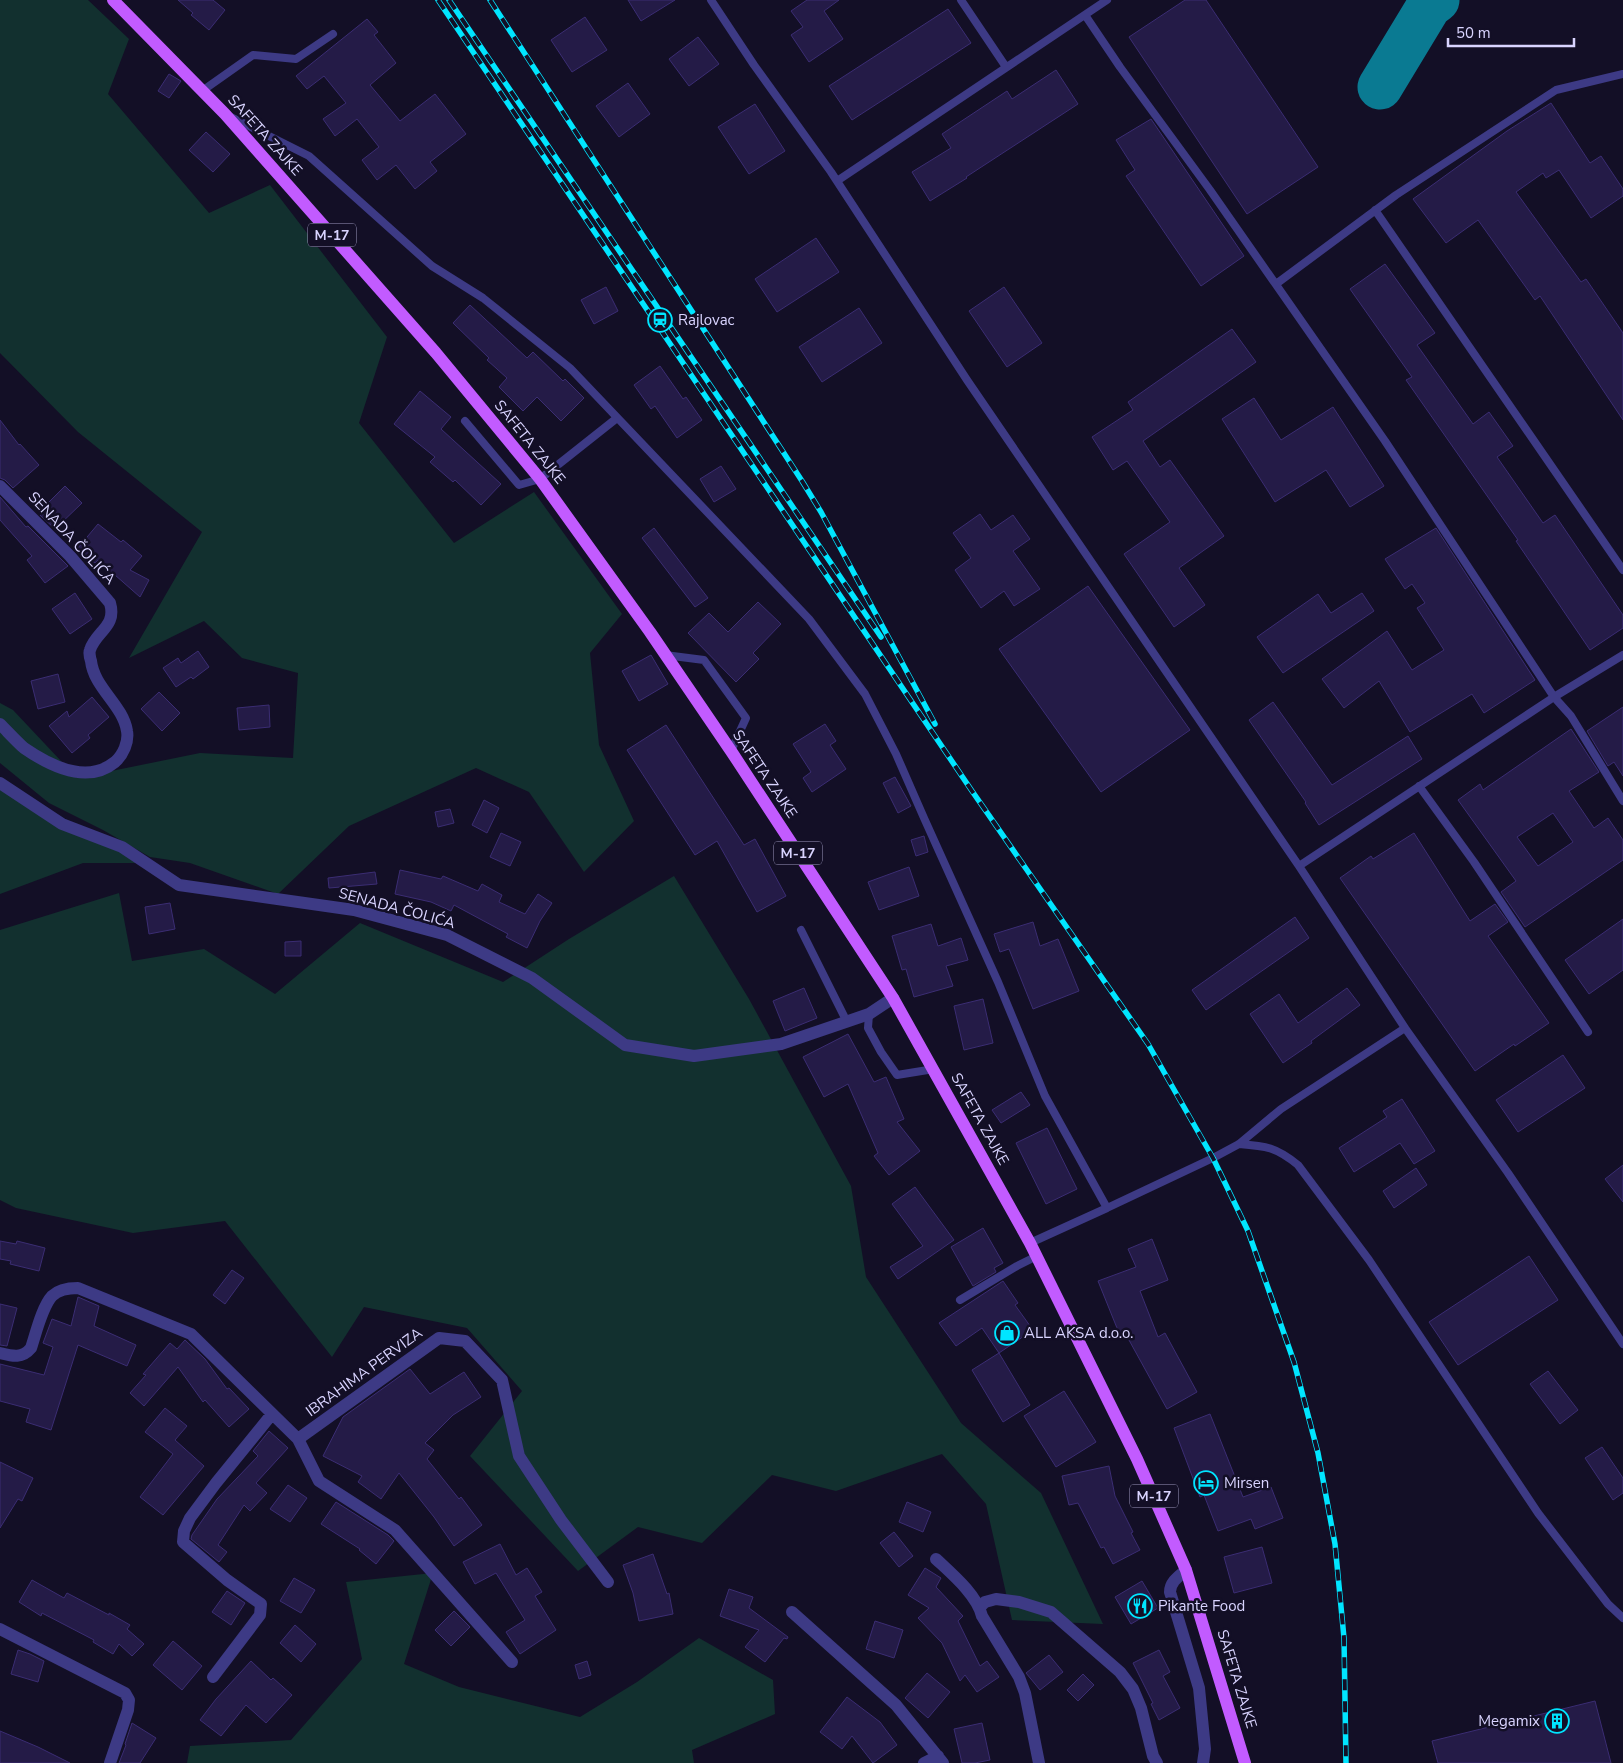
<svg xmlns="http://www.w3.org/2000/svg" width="1623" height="1763" font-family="'Nunito Sans',sans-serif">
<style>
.green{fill:#12302f}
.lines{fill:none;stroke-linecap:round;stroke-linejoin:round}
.taxiway{stroke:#0a7a92;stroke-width:45}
.building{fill:#241b47;stroke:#3b2d73;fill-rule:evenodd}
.lane{stroke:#3d3a85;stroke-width:8}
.street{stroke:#3d3a85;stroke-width:12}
.primary{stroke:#c25bff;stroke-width:12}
.rail-casing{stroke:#00e5ff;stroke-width:5.5}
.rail{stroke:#130f26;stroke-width:4;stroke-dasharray:11;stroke-linecap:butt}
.labels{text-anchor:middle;stroke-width:5;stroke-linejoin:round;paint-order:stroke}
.shield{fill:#130f26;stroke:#9e99be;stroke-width:1}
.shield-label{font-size:14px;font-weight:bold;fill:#d9d4ff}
.street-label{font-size:15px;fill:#d9d4ff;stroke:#130f26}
.poi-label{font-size:15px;fill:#d9d4ff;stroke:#130f26;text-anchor:start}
</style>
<rect width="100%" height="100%" fill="#130f26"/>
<path class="green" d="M0,0H88L129,39L108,94L209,213L270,185L387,337L359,423L454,543L534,492L622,614L590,653L599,745L634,821L584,872L529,792L476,768L349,826L278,894L190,863L150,857L103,830L49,803L0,763V703L13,710L77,778L200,753L293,758L298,673L242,658L204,621L129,658L202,532L78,432L0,353Z
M0,783L145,863H83L0,894Z
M674,876L749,999L851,1186L866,1277L961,1423L1041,1493L1103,1624L1012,1620L986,1504L942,1454L836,1491L772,1475L702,1543L638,1527L578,1571L470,1456L522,1391L467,1328L364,1307L332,1357L225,1221L133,1233L16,1208L0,1200V930L119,893L132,961L204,949L275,994L360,923L503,982L569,939Z
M433,1573L404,1664L459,1687L580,1717L637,1682L699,1638L773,1680L775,1714L692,1750L694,1763H187L190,1746L291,1740L362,1659L346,1582Z"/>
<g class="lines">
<path class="taxiway" d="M1380,87L1429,6L1437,0"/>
</g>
<path class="building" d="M178,0H213L225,10L209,30L191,15L193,13Z
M628,0H675L641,21Z
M807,0H839L824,11L843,39L809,62L791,35L803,27L791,11Z
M1185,0H1206L1318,167L1247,214L1129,37Z
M948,9L971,43L852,120L829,86Z
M585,17L607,50L572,72L551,40Z
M367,19L378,32L374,35L396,63L370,85L400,121L435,94L466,134L430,162L437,171L415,189L396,165L377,180L362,160L379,147L357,119L335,136L323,119L346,103L324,76L307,89L296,76Z
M698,37L719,64L689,86L669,59Z
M1056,70L1078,104L966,177L967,178L930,201L912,172L951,148L942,134L1007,91L1012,99Z
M169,74L181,81L169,98L158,91Z
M628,83L650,114L619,137L596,106Z
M1551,103L1590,163L1601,156L1623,189V196L1591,218L1559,170L1546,178L1543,173L1516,192L1581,282L1586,279L1623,333V420L1540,296L1535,300L1478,220L1446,243L1413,199L1507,131Z
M755,104L785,151L749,174L718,127Z
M1151,119L1244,256L1201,286L1126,176L1135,170L1116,140Z
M206,132L230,154L213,172L189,150Z
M816,238L839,272L777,312L755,279Z
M1385,264L1435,333L1417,345L1473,424L1489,412L1513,446L1497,457L1543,523L1555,515L1623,615V628L1590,650L1516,541L1518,540L1406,380L1412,377L1350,289Z
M606,287L618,311L594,324L581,300Z
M1004,287L1042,343L1007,367L969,311Z
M470,305L527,358L533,352L563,381L565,379L584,398L561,421L537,397L523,411L499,387L507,378L487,360L489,358L453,323Z
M859,308L882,343L822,382L799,347Z
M1232,329L1256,362L1143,441L1160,467L1170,460L1224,536L1179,568L1205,605L1174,627L1124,554L1170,522L1127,461L1113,470L1092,437L1133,410L1128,402Z
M660,366L683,399L686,397L702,420L677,438L655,406L651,409L634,385Z
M420,391L451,417L441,429L501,484L481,505L455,480L453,482L430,462L435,457L394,424Z
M1254,398L1281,440L1333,407L1384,486L1350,507L1326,470L1275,502L1222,419Z
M0,420L19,445L20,444L39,465L13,488L5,480L0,478Z
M721,466L736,489L714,502L700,479Z
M65,486L82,503L55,529L40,515L46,509L44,507Z
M0,497L26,527L28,526L68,566L45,583L27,560L32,556L0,520Z
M980,514L991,530L1013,515L1030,539L1013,551L1040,589L1014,606L1004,591L981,608L955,570L971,558L953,533Z
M98,524L121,542L123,540L142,556L130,570L149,580L140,597L98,560L95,563L77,549Z
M654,528L708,598L695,607L642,538Z
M1436,528L1535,680L1484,713L1472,694L1410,732L1379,681L1344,708L1322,679L1387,631L1412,670L1444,650L1417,608L1425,603L1412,584L1405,589L1385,559Z
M1088,586L1190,730L1101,792L999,649Z
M75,593L92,619L70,634L52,609Z
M1362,593L1374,611L1283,673L1257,637L1318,594L1331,613Z
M758,602L781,624L753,653L759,659L736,682L688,633L709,613L728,632Z
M198,651L209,667L193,679L191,677L176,687L163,668L178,658L181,663Z
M651,655L668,684L639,701L622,671Z
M58,674L65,702L38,709L31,681Z
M159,692L180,713L162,731L141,709Z
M92,697L109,717L88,735L90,738L72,753L49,726L67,711L69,717Z
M1273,702L1332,785L1408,736L1422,759L1319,825L1305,803L1306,802L1249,720Z
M269,705L270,727L239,730L237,708Z
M1623,707V776L1614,762L1608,766L1587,731Z
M825,724L836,741L830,745L846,769L812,792L803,778L811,772L793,744Z
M666,725L744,845L755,839L786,896L757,912L717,841L695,855L627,750Z
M1571,729L1599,772L1569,791L1594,828L1608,818L1623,840V860L1525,927L1501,892L1516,881L1458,800L1480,784L1483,790ZM1553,813L1573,842L1538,866L1517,837Z
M895,777L911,806L898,813L883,783Z
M484,800L499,808L487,833L472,825Z
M450,809L454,823L438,827L435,812Z
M501,833L521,842L510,866L490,857Z
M1414,833L1470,921L1495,904L1508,922L1488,936L1549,1023L1515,1046L1514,1044L1475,1071L1340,878L1371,856L1373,859Z
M924,836L928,852L916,856L911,840Z
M909,867L919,896L879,910L868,882Z
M400,870L441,879L443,876L478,891L482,884L502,895L499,902L525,914L538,894L552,903L540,921L527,948L506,937L508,934L454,905L451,911L431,902L395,894Z
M375,872L377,884L329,888L328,878Z
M170,903L175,929L149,934L145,907Z
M1295,917L1309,938L1206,1010L1192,990Z
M1623,919V970L1589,994L1565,960Z
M1033,922L1040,946L1058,939L1079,991L1033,1009L1009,949L1000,952L994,934Z
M931,924L938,946L961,938L968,960L946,966L953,986L914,997L906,969L902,970L892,936Z
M301,941V956H285V942Z
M804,988L817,1018L785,1031L773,1001Z
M1347,988L1360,1005L1311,1041L1312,1043L1283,1063L1250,1014L1279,994L1298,1023Z
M983,999L993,1043L964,1050L954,1006Z
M848,1034L874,1082L886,1077L904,1119L897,1122L920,1151L889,1175L874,1156L878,1153L848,1084L824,1097L803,1057Z
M1563,1055L1585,1088L1518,1132L1496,1100Z
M1021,1092L1030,1105L1001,1123L992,1110Z
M1402,1099L1435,1151L1414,1164L1400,1143L1354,1172L1339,1148L1387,1117L1383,1111Z
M1047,1128L1077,1189L1046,1204L1016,1143Z
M1623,1165V1202L1605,1179Z
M1416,1168L1427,1185L1394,1208L1383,1191Z
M915,1187L954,1240L898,1279L890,1267L923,1246L892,1204Z
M983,1228L1003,1263L994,1268L996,1272L973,1286L951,1247Z
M1152,1239L1168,1280L1140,1291L1158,1337L1165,1333L1197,1392L1167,1409L1124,1331L1119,1333L1098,1281L1136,1267L1128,1249Z
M0,1241L16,1244L17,1241L45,1248L39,1271L10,1264L11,1261L0,1259Z
M1529,1256L1558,1300L1458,1365L1429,1322Z
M232,1270L244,1278L225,1304L213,1295Z
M1003,1281L1018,1303L1015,1305L1033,1330L999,1353L982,1328L956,1346L939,1323Z
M78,1297L99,1306L94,1326L136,1345L127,1366L78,1345L51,1430L26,1422L30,1409L0,1401V1364L44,1375L53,1347L43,1343L52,1319L71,1326Z
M0,1304L17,1308L7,1346L0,1345Z
M185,1340L205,1359L227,1389L229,1388L249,1409L229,1427L205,1400L203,1402L178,1367L144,1406L130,1393L146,1375L143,1374L170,1343L177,1349Z
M999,1353L1030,1405L1003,1422L972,1370Z
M410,1369L430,1394L464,1372L481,1397L453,1415L425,1443L434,1450L427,1459L459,1499L461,1497L482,1525L454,1546L434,1517L399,1473L381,1499L358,1482L362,1476L323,1456L343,1417Z
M1548,1371L1578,1410L1560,1424L1530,1384Z
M1064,1391L1096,1442L1056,1467L1024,1416Z
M165,1408L187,1426L175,1440L204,1466L163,1515L140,1497L173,1454L145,1432Z
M1210,1414L1243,1497L1271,1487L1283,1518L1255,1529L1251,1519L1218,1531L1204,1495L1200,1497L1174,1428Z
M269,1431L288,1448L256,1483L267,1493L250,1511L244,1505L218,1545L227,1552L219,1562L191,1539L192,1535L217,1499L258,1456L253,1451Z
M1602,1447L1623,1478V1493L1613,1500L1585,1458Z
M0,1462L33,1478L22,1501L18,1499L0,1528Z
M1109,1466L1115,1496L1133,1532L1131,1533L1140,1550L1113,1564L1104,1547L1101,1548L1078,1503L1069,1505L1062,1476Z
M288,1485L307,1498L290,1522L270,1509Z
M336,1502L388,1535L394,1541L376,1564L359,1550L360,1549L321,1524Z
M907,1502L931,1512L923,1532L899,1522Z
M894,1532L913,1556L899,1567L880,1543Z
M500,1544L516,1575L527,1568L542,1592L535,1596L556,1630L520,1654L506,1632L525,1620L496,1573L475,1584L463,1562Z
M1262,1547L1272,1583L1234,1593L1224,1557Z
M653,1554L667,1594L669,1593L673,1614L639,1621L633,1593L623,1565Z
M925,1568L941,1578L936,1587L963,1616L958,1621L980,1666L987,1661L999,1677L977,1692L965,1675L960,1681L942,1643L918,1618L929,1608L908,1595Z
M294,1578L315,1590L301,1613L280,1601Z
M32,1580L64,1598L67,1593L109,1615V1613L130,1625L127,1629L144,1644L132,1656L119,1644L113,1654L93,1642L94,1640L42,1613L41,1616L19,1602Z
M1142,1581L1158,1608L1131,1624L1115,1597Z
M729,1589L753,1597L749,1608L788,1637L787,1639L784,1638L765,1662L745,1647L759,1630L720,1616Z
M227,1591L245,1603L231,1625L212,1612Z
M454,1611L470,1627L451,1646L435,1630Z
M875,1621L903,1630L894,1658L866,1649Z
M295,1625L316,1644L301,1662L280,1643Z
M173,1641L202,1666L182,1690L153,1665Z
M18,1650L30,1654L44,1661L38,1682L11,1674Z
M1159,1650L1170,1672L1163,1676L1180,1708L1159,1720L1151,1704L1153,1703L1133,1663Z
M1049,1655L1063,1672L1040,1690L1026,1673Z
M251,1661L271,1680L273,1678L292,1695L266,1723L246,1705L221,1736L200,1720L216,1699Z
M587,1661L591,1675L579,1679L575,1665Z
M927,1673L950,1692L928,1718L905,1698Z
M1083,1674L1094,1685L1078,1701L1067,1690Z
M847,1697L880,1722L897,1745L873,1763L852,1736L842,1749L820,1732Z
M1595,1701L1611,1763H1438L1432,1741Z
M132,1723L156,1738L140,1763H119L126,1745L125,1744Z
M982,1723L990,1760L975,1763H962L954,1729Z
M0,1731L38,1747L70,1763H0Z"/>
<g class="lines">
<path class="lane" d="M711,0L754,65L831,172L967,380L1299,866L1405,1028L1508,1173L1623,1344
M961,0L1006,67
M1085,15L1120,67L1210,190L1385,441L1554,697L1571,716L1623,801
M202,91L253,55L296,59L333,34
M231,117L309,156L432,266L483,298L570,368L809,619L865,694L896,754L924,818L998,982L1045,1096L1107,1208L1030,1243
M837,181L1107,0
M1375,210L1623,570
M1276,284L1396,195L1556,90L1623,74
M465,421L519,485L540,479L617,418
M665,655L704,660L746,718L731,751
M1419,786L1474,862L1588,1032
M1299,866L1554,697L1623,655
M801,930L847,1022
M869,1014L868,1028L881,1052L897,1075L934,1069
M1239,1144C1266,1146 1276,1147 1298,1165L1369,1260L1538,1513L1608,1604L1623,1618
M1107,1208L1213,1158L1239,1144L1281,1109L1405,1028
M960,1300L1017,1266L1037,1256"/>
<path class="street" d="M0,486L70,556L110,603C117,627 96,631 90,650C89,652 90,658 91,661C94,688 123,705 127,731C129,742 123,755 115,762C87,785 50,766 24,748C16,741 8,732 0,724
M0,783L62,824L122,847L179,885L354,910L447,935L532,978L625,1045L694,1056L781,1044L869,1014L893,998
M0,1353C12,1356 22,1359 31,1348C36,1333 42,1307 52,1296C59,1289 69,1288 78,1288L191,1334L298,1439L319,1481L395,1530L512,1662
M298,1439L439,1338L465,1341L502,1380L519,1456L561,1520L608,1582
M936,1559C952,1574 977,1595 982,1616L1019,1677L1025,1693L1039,1763
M1186,1570C1179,1576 1170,1582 1170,1592L1199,1688L1205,1749L1203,1763
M980,1607L985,1602L996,1599L1019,1602L1051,1612L1120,1672L1133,1689L1141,1708L1153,1756L1157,1763
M792,1612L896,1705L943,1763
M0,1629L125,1693L129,1700L128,1710L110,1763
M213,1677L260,1615L261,1604L227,1580L183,1542L184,1531L190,1518L216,1483L272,1414
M924,1763L938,1756"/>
<path class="primary" d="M113,0L225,114L436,353L540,479L650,632L731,751L893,998L1030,1243L1137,1459L1186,1570L1245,1763"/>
<g class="rail-casing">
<path id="rail" d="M438,0L972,791L1148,1044L1213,1158L1248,1231L1294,1362L1318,1453L1335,1544L1344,1638L1346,1763
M449,0L881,637
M490,0L802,481L821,512L935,724"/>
</g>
<use href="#rail" class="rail"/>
</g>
<defs>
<g id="station-ring" transform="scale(1.25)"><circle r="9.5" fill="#130f26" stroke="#00e5ff" stroke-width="1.5"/><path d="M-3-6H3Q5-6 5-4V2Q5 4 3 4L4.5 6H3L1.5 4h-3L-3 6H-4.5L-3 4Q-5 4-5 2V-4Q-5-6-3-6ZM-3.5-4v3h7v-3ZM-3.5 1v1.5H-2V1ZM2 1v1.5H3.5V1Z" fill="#00e5ff"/></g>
<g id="shop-ring" transform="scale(1.25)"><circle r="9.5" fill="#130f26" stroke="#00e5ff" stroke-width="1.5"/><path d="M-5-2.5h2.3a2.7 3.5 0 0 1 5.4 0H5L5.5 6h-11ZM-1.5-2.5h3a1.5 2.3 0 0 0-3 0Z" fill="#00e5ff"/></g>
<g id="hotel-ring" transform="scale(1.25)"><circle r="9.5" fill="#130f26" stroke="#00e5ff" stroke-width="1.5"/><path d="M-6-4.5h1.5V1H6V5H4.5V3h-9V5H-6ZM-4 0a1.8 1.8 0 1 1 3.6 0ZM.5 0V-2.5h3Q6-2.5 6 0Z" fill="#00e5ff"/></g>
<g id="restaurant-ring" transform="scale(1.25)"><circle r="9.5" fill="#130f26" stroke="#00e5ff" stroke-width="1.5"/><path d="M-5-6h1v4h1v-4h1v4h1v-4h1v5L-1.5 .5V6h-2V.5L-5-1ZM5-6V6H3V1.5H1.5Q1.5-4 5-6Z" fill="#00e5ff"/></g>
<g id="building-ring" transform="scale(1.25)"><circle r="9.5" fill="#130f26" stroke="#00e5ff" stroke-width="1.5"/><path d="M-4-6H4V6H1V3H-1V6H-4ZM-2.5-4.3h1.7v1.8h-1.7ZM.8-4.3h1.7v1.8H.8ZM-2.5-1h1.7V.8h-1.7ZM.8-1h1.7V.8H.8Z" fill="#00e5ff"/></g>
</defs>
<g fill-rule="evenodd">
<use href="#station-ring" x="660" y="320"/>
<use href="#shop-ring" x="1007" y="1333"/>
<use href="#hotel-ring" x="1206" y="1483"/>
<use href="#restaurant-ring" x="1140" y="1606"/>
<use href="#building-ring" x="1557" y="1721"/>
</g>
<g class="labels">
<g class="shield">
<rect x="308" y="223.5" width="48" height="23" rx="4"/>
<rect x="774" y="841.5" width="48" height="23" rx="4"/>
<rect x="1130" y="1484.5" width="48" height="23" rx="4"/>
</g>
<g class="shield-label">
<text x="332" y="240">M-17</text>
<text x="798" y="858">M-17</text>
<text x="1154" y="1501">M-17</text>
</g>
<g class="street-label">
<text transform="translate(265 135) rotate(48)" y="5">SAFETA ZAJKE</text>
<text transform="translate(530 442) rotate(51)" y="5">SAFETA ZAJKE</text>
<text transform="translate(72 538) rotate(47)" y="5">SENADA ČOLIĆA</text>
<text transform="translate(765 774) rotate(56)" y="5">SAFETA ZAJKE</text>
<text transform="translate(397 908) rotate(15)" y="5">SENADA ČOLIĆA</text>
<text transform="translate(980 1119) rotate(61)" y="5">SAFETA ZAJKE</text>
<text transform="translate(364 1372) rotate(-36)" y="5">IBRAHIMA PERVIZA</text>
<text transform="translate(1237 1679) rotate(73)" y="5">SAFETA ZAJKE</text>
</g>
<g class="poi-label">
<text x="678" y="325">Rajlovac</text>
<text x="1024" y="1338">ALL AKSA d.o.o.</text>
<text x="1224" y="1488">Mirsen</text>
<text x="1158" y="1611">Pikante Food</text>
<text x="1540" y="1726" text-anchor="end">Megamix</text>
</g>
</g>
<path d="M1448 38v8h126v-8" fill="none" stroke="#d9d4ff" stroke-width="2.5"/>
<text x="1456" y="38" font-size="15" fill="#d9d4ff" stroke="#130f26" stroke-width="4" paint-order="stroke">50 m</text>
</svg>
